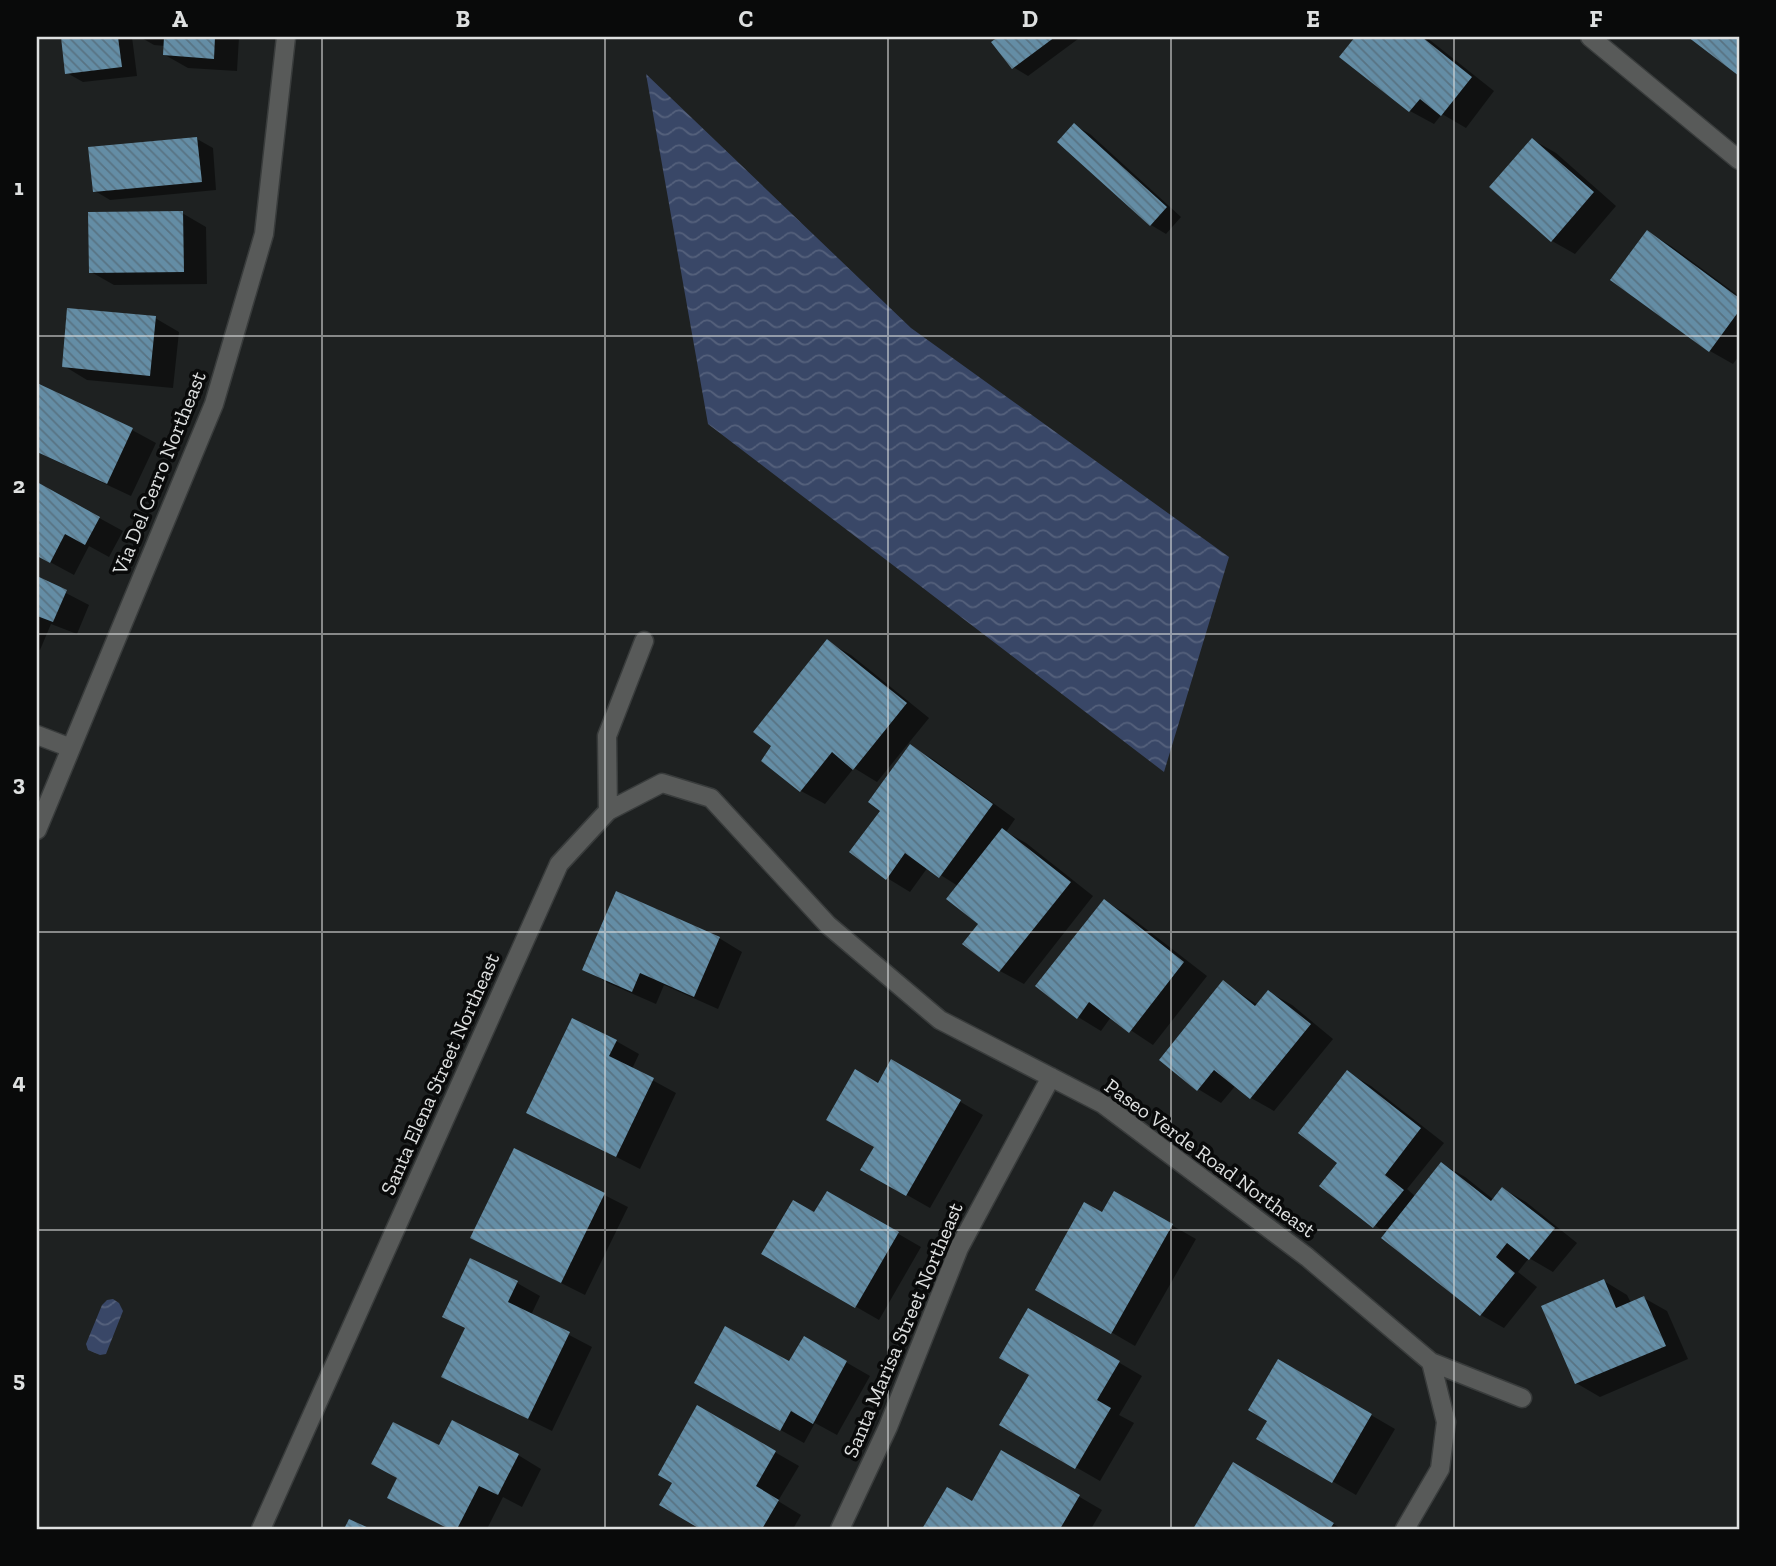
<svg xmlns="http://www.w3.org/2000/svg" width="1776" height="1566" font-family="'Zilla Slab',serif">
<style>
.water{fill:url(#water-waves)}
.shadow{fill:#0007}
.building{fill:url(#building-back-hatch)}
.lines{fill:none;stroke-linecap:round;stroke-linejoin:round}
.minor-casing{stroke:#393c3c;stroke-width:21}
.minor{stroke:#585a59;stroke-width:18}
.grid{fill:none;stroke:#dee0e0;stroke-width:2;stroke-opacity:0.55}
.labels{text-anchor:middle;stroke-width:7;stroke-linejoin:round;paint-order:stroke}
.street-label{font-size:21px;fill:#dee0e0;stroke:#090a0a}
.neatline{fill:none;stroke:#dee0e0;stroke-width:2.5}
.grid-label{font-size:23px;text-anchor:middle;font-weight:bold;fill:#dee0e0}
</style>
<defs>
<pattern id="water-waves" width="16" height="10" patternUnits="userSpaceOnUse" patternTransform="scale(1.75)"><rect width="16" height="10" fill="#394767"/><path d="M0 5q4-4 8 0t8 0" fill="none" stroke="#55617c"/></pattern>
<pattern id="building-back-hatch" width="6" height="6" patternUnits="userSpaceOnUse" patternTransform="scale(1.75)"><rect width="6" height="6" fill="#648da5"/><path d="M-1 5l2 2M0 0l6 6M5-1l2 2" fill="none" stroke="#587383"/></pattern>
</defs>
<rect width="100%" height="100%" fill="#1e2121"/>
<path class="water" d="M646,74L911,328L1229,557L1164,772L708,424Z
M113,1299L119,1303L123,1311L106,1354L100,1355L88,1350L86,1344L102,1305L107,1300Z"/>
<path class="shadow" d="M62,37H132L137,76L83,82L67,73Z
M140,37H239L237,71L188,68L165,55V46L154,45Z
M1001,37H1076L1078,39L1028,76L1013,67L994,42Z
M1357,37H1426L1494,91L1466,128L1442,114L1434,124L1410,111L1342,56Z
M1074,125L1090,134L1181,217L1166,234L1151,225Z
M37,139L39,166H37Z
M197,139L213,148L216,190L110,200L95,191Z
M1533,140L1556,153L1616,206L1575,254L1552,241Z
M182,213L206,227L207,284L114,285L91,272Z
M1648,232L1671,246L1739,296V356L1733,364L1710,351L1613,280Z
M155,318L179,332L173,388L87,380L64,366Z
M37,385L132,430L156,443L131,496L37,452Z
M37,484L123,531L109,557L89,546L74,575L37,555Z
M37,578L89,605L77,634L51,624L40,650L37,649Z
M828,642L851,655L929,718L877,782L854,768L825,804L801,791L763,760L774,746Z
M911,746L934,760L1015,819L1006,832L1026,843L1093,896L1024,984L1000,971L965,943L980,924L958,886L928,867L910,892L887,878L882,811Z
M1105,901L1128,915L1207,976L1153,1045L1111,1017L1101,1031L1078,1017Z
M719,938L742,952L718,1009L664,985L656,1004L608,983L584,969Z
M1224,983L1258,1005L1269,992L1292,1005L1333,1039L1274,1111L1251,1098L1236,1085L1221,1103L1198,1089Z
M616,1041L639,1054L632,1069L676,1093L640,1169L528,1112Z
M892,1062L983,1115L930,1208L863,1170L876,1146L878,1085Z
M1347,1072L1371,1086L1444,1143L1407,1189L1416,1197L1442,1164L1465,1177L1494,1200L1503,1189L1526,1202L1577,1243L1553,1272L1529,1258L1518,1272L1537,1287L1504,1328L1481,1315L1383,1238L1387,1234L1321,1185L1339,1163Z
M515,1150L628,1207L585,1295L495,1250Z
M828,1193L921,1247L879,1320L764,1254L815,1215Z
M1115,1193L1196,1239L1135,1346L1037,1289L1103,1214Z
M1604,1281L1627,1295L1631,1303L1644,1298L1667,1311L1688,1359L1600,1397L1576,1383Z
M517,1283L540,1296L531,1315L592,1347L552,1431L467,1389L466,1329L444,1316Z
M1029,1310L1142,1376L1119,1415L1134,1423L1100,1481L1001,1424L1031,1374Z
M804,1338L870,1376L837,1435L815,1423L804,1443L719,1396L790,1364Z
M1278,1361L1395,1429L1356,1495L1258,1438L1269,1420Z
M698,1408L799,1466L778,1501L801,1515L793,1529H704L662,1505L674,1483Z
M440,1448L518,1455L541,1469L522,1507L503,1497L487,1529H449L412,1510Z
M1002,1452L1102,1510L1091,1529H924L947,1489L972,1503Z
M1234,1464L1257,1478L1342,1529H1195Z"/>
<path class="building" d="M61,37H118L122,67L65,74Z
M164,37H215L214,59L163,55Z
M998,37H1055L1012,69L991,42Z
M1355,37H1422L1472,77L1441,116L1420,99L1409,112L1339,57Z
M1688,37H1739V76Z
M1074,123L1167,207L1150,226L1057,142Z
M197,137L202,182L93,192L88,147Z
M1532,138L1594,192L1551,242L1489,187Z
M183,211L184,272L89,273L88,212Z
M1647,230L1739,298V311L1709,352L1610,280Z
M67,308L156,316L150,376L62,367Z
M37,383L133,428L107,484L37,452Z
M37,482L100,517L85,545L65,534L50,563L37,556Z
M37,576L67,590L53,622L37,616Z
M827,639L907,703L853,770L832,752L800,792L761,761L771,746L753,732Z
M910,744L993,804L939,878L905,853L886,880L849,852L880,811L868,802Z
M1002,828L1071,882L999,972L962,944L978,924L946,899Z
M616,891L720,937L694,997L640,973L632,992L582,970Z
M1104,899L1184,962L1129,1033L1089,1002L1077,1019L1035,986Z
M1223,980L1255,1006L1268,990L1311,1024L1250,1099L1214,1070L1197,1091L1159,1060Z
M572,1018L617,1040L609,1056L654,1078L616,1157L526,1113Z
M891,1059L961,1100L906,1196L860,1170L874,1147L826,1120L855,1069L878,1083Z
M1347,1070L1421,1128L1385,1175L1404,1190L1373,1228L1319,1186L1337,1163L1298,1133Z
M514,1148L605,1193L561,1283L470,1238Z
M1441,1162L1491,1201L1502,1187L1555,1228L1529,1260L1507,1243L1496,1257L1515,1273L1480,1316L1381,1238Z
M827,1191L899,1232L855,1308L761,1254L793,1200L814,1212Z
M1114,1191L1173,1224L1111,1334L1035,1290L1084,1202L1102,1212Z
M470,1258L518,1281L508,1302L570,1332L528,1419L441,1377L465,1328L442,1317Z
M1604,1279L1616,1308L1644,1296L1666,1346L1575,1384L1541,1306Z
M1028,1308L1120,1361L1097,1400L1111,1408L1075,1469L999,1425L1029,1375L999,1358Z
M725,1326L789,1361L804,1336L847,1361L813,1424L791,1411L780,1431L694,1383Z
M1278,1359L1372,1414L1332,1483L1256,1439L1267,1421L1248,1410Z
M697,1405L776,1451L756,1486L779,1500L762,1529H700L659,1505L672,1483L658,1475Z
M452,1420L519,1454L498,1495L479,1486L457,1529H449L387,1498L397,1478L371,1464L393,1422L439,1445Z
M1001,1450L1080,1495L1060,1529H922L947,1487L972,1501Z
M1233,1462L1334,1523L1330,1529H1193Z
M349,1519L371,1529H344Z"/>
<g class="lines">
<g class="minor-casing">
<path id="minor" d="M1590,37L1739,160
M37,735L71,748
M608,811L662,783L711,798L828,925L940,1020L1103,1104L1307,1257L1431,1362L1522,1398
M37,830L214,404L264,234L286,37
M261,1529L559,864L608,811L607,736L644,641
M840,1529L888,1427L959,1248L1051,1077
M1405,1529L1440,1469L1446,1422L1431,1362"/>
</g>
<use href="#minor" class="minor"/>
</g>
<path class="grid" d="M322,37V1529M605,37V1529M888,37V1529M1171,37V1529M1454,37V1529M37,336H1739M37,634H1739M37,932H1739M37,1230H1739"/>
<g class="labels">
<g class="street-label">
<text transform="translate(159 473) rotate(-68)" y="7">Via Del Cerro Northeast</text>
<text transform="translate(440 1074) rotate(-66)" y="7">Santa Elena Street Northeast</text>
<text transform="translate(1210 1158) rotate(36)" y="7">Paseo Verde Road Northeast</text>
<text transform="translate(903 1330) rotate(-67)" y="7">Santa Marisa Street Northeast</text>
</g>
</g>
<rect width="1776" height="1566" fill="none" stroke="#090a0a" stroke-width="77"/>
<rect x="38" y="38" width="1700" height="1490" class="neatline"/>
<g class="grid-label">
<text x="180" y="27">A</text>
<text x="463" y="27">B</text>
<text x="746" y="27">C</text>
<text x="1030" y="27">D</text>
<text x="1313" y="27">E</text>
<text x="1596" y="27">F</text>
<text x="19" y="195">1</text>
<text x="19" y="493">2</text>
<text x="19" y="791">3</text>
<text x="19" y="1089">4</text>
<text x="19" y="1387">5</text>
</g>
</svg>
